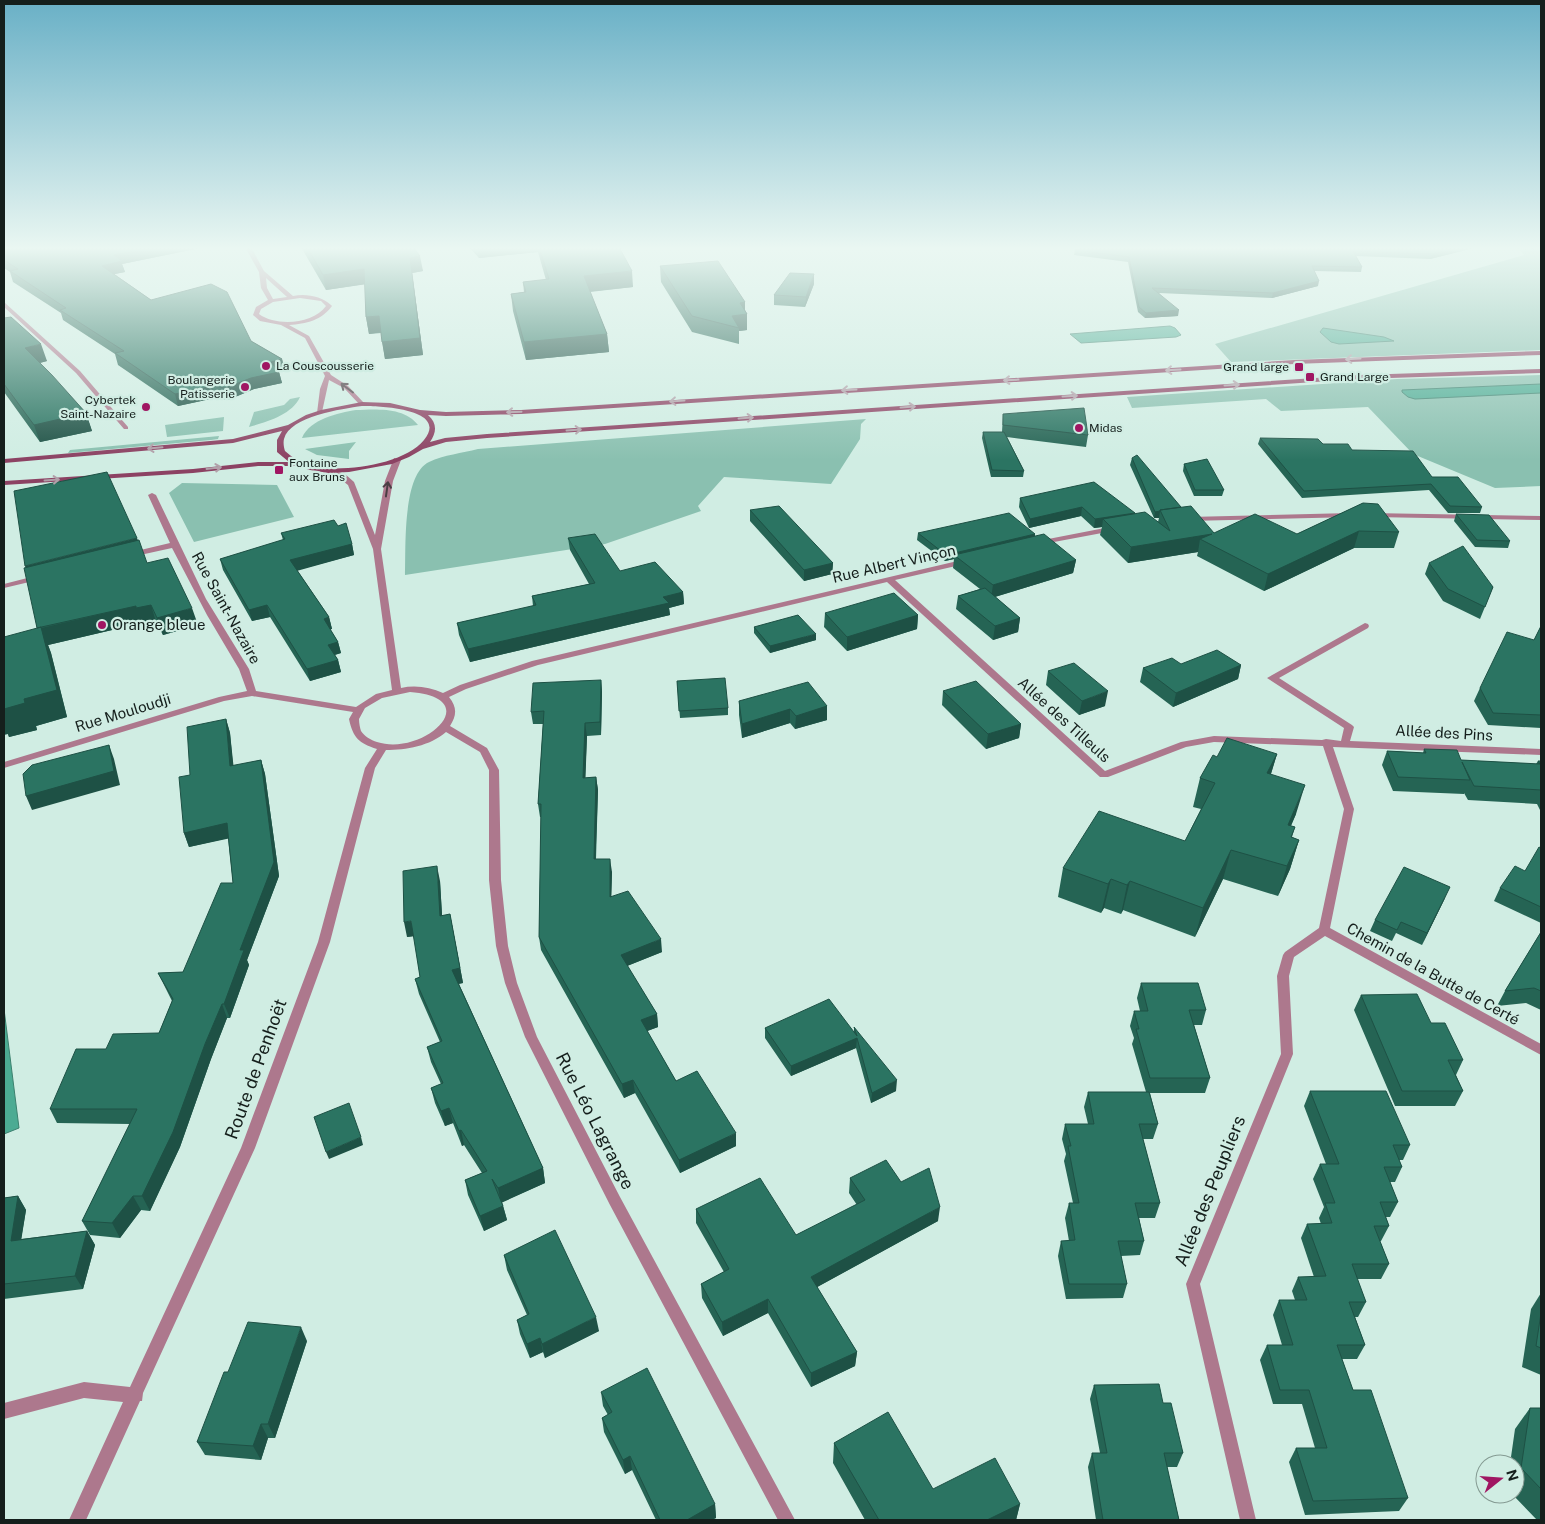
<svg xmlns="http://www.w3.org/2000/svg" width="1545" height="1524" font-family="'Public Sans',sans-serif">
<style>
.green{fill:#8ac0b0}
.water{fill:#4cab93;stroke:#3c816f}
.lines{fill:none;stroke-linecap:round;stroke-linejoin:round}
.minor{fill:#ad788d;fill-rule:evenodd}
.tertiary{fill:#ad788d;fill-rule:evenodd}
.secondary{fill:#8c4263;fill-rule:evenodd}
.wall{fill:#256454}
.shaded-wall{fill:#1e5145}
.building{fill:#2b7462;stroke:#1e5145}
.oneway{stroke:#b1a0a9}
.oneway2{stroke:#4a3e44}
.poi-dot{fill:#a01662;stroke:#d0ede3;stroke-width:2}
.labels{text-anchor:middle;stroke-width:4.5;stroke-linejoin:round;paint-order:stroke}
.far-poi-label{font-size:12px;fill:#151f1c;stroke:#d0ede3;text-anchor:start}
.street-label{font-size:15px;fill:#151f1c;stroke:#d0ede3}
.poi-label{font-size:15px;fill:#151f1c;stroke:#d0ede3;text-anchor:start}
.near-street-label{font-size:18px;fill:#151f1c;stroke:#d0ede3}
</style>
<rect width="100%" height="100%" fill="#d0ede3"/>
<path class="green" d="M1518,247H1541V350L1231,362L1215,344L1524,255Z
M1541,375V486L1495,488L1413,454L1368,407L1281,411L1266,399L1132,408L1127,397L1397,379Z
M300,397C292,415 266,422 249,427L254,412L284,405L290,399Z
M356,410C376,409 405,407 418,425L302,438C310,419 338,413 356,410Z
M224,417L223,431L167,437L165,425Z
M866,419L861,424L860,439L831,484L724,477L698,506L701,511L605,544L405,575C406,548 402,475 429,462C444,455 462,453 478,449Z
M219,436L218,439L211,440L68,453L70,450Z
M356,442L349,451V459L317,455L305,449Z
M182,483L277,485L294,517L194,542L169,493Z"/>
<path class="water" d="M1170,326L1175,328L1181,335L1176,337L1081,343L1070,334Z
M1323,328L1384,337L1394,341L1339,344L1331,342L1320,332Z
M1541,384V393L1415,399L1408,397L1402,392V390Z
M4,1009L19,1128L4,1134Z"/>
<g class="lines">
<path class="minor" d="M4,302L80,371L128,427V429H124L76,373L4,307Z
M394,458L401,460L393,481L381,549L401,688C415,685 430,687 443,693L460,685L532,661L966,559L970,561L969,563L895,580L1105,771L1181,742L1214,736L1322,740L1326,739L1341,741L1344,728L1267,678L1365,623L1368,624L1369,626L1368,628L1279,678L1352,725L1354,727L1350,741L1541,749V755L1333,747L1354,809L1330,928L1541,1044V1055L1325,936L1294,957L1289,976L1293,1054L1200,1284L1256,1520H1240L1186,1284L1281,1054L1277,976L1283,955L1285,952L1319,928L1344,809L1323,746L1214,742L1186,747L1108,777H1100L887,582L538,665L466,689L449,697C457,707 457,715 450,726L487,748L499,770L501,880L508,946L517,983L537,1037L620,1197L795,1520H778L610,1205L525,1037L505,983L496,946L489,880V770L480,752L446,732C430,746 406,750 386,750L375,768L330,942L255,1148L143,1393L142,1401H140L86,1520H69L123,1402L84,1398L4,1419V1403L84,1382L130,1387L241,1148L318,942L365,768L377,749C359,743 353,738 349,719L353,712L252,696L224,701L4,768V762L219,697L247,691L239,669L207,615L172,548L131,557L127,555L128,553L170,543L148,495L152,493L156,495L206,599L249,669L256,691L356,707L376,694L392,690L373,549L348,485L339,478L315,469L319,467L345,474L354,482L375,535L385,481ZM410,692C488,698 423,757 377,742C371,740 364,736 361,731C360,728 359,723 359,719L365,708L382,698Z
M1351,513L1355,515L1354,517L1189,521L1185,519L1189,517Z
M1370,513L1541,516V520L1373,517L1369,515Z
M1115,526H1118V530L1038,545L1034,543L1038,541Z
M39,575L43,577L42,579L4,588V584Z"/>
<path class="tertiary" d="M245,247H251L264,271L293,296C305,293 322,296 331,305L332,306C322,320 306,324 289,325L309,336L331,375L348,386L364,403V405H360L344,388L329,380L322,412L317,413L320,389L325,376L305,338L281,325L260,321L253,315L256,307L268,300L261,288L259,272ZM266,278L287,297L273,299L267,288ZM300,298L321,301L326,306C313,324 277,327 259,314L261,309L273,302Z"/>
<path class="secondary" d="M1541,351V355L1294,364L521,414L446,416L428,415C437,423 437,432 430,442L445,438L487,434L1360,375L1541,369V373L1360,379L487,438L446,442L423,449L409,457L392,464L349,472L329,473L310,470L297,466H258L193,473L4,485V481L193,469L258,462H289L277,452V440L282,431L233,443L4,463V459L233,439L288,425L306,415L321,410L362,402L390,403L420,410L446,412L521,410L1294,360ZM362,406C377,406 450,408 424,440C404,465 341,473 311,466C301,463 293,458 285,451C284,448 283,443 284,439C290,416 342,409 362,406Z"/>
</g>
<path class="wall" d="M4,247H205L122,264L125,272L114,274L151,300L251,341L282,359L285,371L279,372L282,383L254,389L228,400L215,398L178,406L118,365L115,354L63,320L61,313L13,282L10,272L4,268Z
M301,247H413L423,271L412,273L423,355L385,359L381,333L369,334L366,317L365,284L326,290Z
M469,247H619L633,287L590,292L607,334L609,352L526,360L513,311L511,294L524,292L523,282L546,280L538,252L479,258Z
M1086,247H1478L1430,259L1356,256L1362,267L1361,272L1314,271L1318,286L1272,298L1159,293L1178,316L1145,318L1138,312L1128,262L1074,255L1075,250Z
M660,266L745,302V310L747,314V330L739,331V344L692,332L661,282Z
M814,284L805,307L774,305V295Z
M4,318L47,361L40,363L86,413L92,431L40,442L4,392Z
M1003,414L1088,435L1086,447L1007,437L1024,471L1023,477H991L982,438L983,432H1002Z
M1260,438L1323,444L1352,450L1432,477L1482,507L1480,513H1448L1429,490L1302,498L1258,444Z
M1132,458L1181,507L1214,533L1297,534L1363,503L1399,532L1394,548H1354L1264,591L1197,556L1198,552L1128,563L1100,535L1102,527L1094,528L1081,516L1029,528L1019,507L1020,498L1135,514L1158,522L1159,518H1154L1130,465Z
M1184,464L1224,490L1222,496H1194L1183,471Z
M750,510L833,563L832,574L804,581L750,521Z
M1456,514L1510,541L1508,548L1475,547L1454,521Z
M281,533L352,544L354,555L297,570L329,617L332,629H330L338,642L341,653L335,655L338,660L341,672L310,681L270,617L252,621L223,570L220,559L283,540Z
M918,533L1035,534V536L1076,560L1073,573L995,597L1020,618L1018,632L993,640L956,609L958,596L980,589L953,568L954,559L945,561L917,540Z
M568,538L620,571L683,592L684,604L669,608L670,615L470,662L459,635L457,623L533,606L532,596L589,584L570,550Z
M147,563L198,625L163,635L156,622L142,625V623L48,645L51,653L67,717L36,726L37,730L9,737L8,734L37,628L26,567Z
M1429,563L1493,587L1480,619L1443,601L1425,574Z
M825,613L918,615L917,629L847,651L824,627Z
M1541,626V728L1488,725L1474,701L1480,688L1534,640Z
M754,627L816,640L770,653L754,633Z
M1181,664L1241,665L1238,679L1173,707L1140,682L1143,668Z
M1048,671L1105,706L1079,715L1046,685Z
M601,680L602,692L601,735L587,736L585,778L596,777L598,790L596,859L612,872L611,897L662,952L627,966L657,1014L658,1027L647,1031L676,1081L736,1146L680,1173L635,1093L624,1098L541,950L539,937L541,817H540L538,804L543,724H533L531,712Z
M677,681L728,708V715L680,718Z
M943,691L1021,724L1019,738L986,749L942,705Z
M739,701L827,706V720L795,729L790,723L742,738L739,715Z
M226,719L230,733L233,766L261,760L265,774L279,876L247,960L249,965L230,1018H227L211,1059L180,1147L150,1211L141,1210L120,1238L90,1235L82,1221L130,1124L57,1123L50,1109L106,1049L159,1033L172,1001L158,973L183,972L233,883L228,838L189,847L184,833L190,775Z
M1424,749L1461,760L1536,764L1538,761H1541V812L1537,804L1468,800L1464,793V794L1393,791L1382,765L1387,751L1423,753Z
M1277,754L1271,774L1296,814L1291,826L1295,827L1292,837L1299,840L1290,869L1278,896L1223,879L1195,937L1123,910L1121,914L1104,908L1101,913L1058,897L1063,868L1185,841L1201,809L1193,807L1200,778L1217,757Z
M1541,848V923L1494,901L1500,888L1525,871Z
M440,881L442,916L450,914L463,983L459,984L543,1168L545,1183L502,1202L507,1220L484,1231L468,1195L465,1180L482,1173L464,1145L462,1146L453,1123L445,1126L435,1103L431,1088L441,1084L431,1062L427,1047L440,1042L419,994L415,979L420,977L414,936L407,937Z
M1445,898L1422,945L1396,933L1392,941L1370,931L1375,920Z
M1541,932V1010L1526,1003L1497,1006L1505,991Z
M1141,983L1206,1010L1202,1025H1194L1210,1078L1205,1093H1150L1158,1124L1153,1139H1143L1160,1203L1155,1218H1139L1144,1241L1140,1255L1121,1256L1127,1284L1123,1298L1066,1299L1058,1256L1061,1241H1069L1065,1218L1069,1203H1073L1064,1161L1066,1154L1062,1139L1065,1124H1088L1084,1107L1088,1092H1146L1132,1044L1134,1038L1130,1026L1134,1011H1140L1137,998Z
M1361,995L1431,1023L1463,1060L1456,1075L1463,1091L1455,1106H1395L1354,1010Z
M854,1027L896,1091L871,1103L856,1048L791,1076L765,1038V1028L854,1032Z
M1310,1091L1410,1145L1403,1160H1399L1402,1167L1395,1182H1390L1398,1202L1390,1217H1386L1389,1226L1381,1241H1380L1389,1264L1381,1279H1357L1366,1302L1358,1317H1355L1365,1345L1357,1359H1342L1353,1390L1408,1498L1399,1511L1305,1515L1289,1462L1296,1448H1315L1302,1404H1273L1260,1360L1267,1345H1282L1273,1315L1279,1300H1295L1292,1291L1298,1277H1314L1301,1238L1307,1224H1321L1319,1218L1324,1207L1313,1179L1320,1164H1326L1304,1106Z
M850,1178L901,1182L938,1221L817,1287L857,1352L855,1366L811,1387L768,1313L723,1336L702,1298L701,1284L724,1272L696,1223V1209L796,1235L857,1205L849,1193Z
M18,1196L26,1210L21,1239L87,1231L95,1245L83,1289L4,1299V1198Z
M504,1255L599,1331L545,1358L543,1352L530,1358L520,1334L517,1320L527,1315L507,1270Z
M1541,1293V1375L1522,1367L1531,1309Z
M307,1341L275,1438H268L261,1460L205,1455L197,1442L228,1372Z
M1094,1385L1163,1403L1183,1453L1177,1467H1167L1179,1520H1096L1088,1467L1092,1453H1100L1090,1399Z
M601,1392L715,1504L716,1518L711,1520H656L632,1470L625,1474L604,1432L602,1418L608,1415L603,1406Z
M1530,1408H1541V1520H1537L1512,1494H1515V1464H1510L1515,1429Z
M834,1443L933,1489L1020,1504L1016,1520H865L833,1463Z"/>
<path class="shaded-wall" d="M155,247H205L122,264L125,272L105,276L102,266L114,255Z
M477,247H537L538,252L479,258Z
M1460,247H1478L1430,259L1432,254Z
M420,256L423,271L412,273L423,355L385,359L382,342L410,258Z
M364,269L367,284L326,290L323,275Z
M632,271L633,287L585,292L584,276Z
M814,274V284L805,307L806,297Z
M1319,281L1318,286L1272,298L1273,293Z
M745,302V314H747V330L739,331V328L732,316L740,303Z
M1179,310L1178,316L1145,318L1146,313Z
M379,316L382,332L369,334L366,317Z
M607,334L609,352L526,360L524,342Z
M41,344L47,361L31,365L25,348Z
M282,359L285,371L279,372L282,383L254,389L228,400L225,388L271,362Z
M212,386L215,398L178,406L175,394Z
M86,413L92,431L40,442L34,425Z
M1082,507L1081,516L1029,528L1030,519Z
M1160,511L1159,518H1154L1155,512Z
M1135,513L1133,522L1103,519L1102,527L1094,528L1095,519Z
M1359,531L1354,548L1264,591L1268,574Z
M1035,534L1034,540L954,555V559L945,561L946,555Z
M1212,534L1200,539L1198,552L1128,563L1131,547Z
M137,538L141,548L29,576L25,566Z
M352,544L354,555L293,572L290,560Z
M1076,560L1073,573L991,598L993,585Z
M833,563L832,574L804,581V570Z
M683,592L684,604L669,608L670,615L470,662L468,649Z
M151,605L156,622L142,625V623L48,645L51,653L67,717L36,726L37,730L9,737L8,734L4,735V709L24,699L37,629L136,606Z
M267,605L270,617L252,621L249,610Z
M192,608L198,625L163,635L157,618Z
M918,615L917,629L847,651V637Z
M329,617L332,629L327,630L324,619Z
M1020,618L1018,632L993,640L995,626Z
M816,634V640L770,653V646Z
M338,642L341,653L330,656L328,645Z
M338,660L341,672L310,681L307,669Z
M1241,665L1238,679L1173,707L1176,693Z
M601,680L602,692L601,735L600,722Z
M1108,691L1105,706L1079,715L1082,701Z
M827,706V720L795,729L796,716Z
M790,709V723L742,738V724Z
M226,719L230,733L235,780L230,766Z
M585,723L587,736L585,791L583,778Z
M1021,724L1019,738L986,749L988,734Z
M109,745L114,759L120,785L32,810L26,796Z
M1277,754L1268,783L1267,773Z
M261,760L265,774L279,876L247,960L249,965L230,1018L224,1004L240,950Z
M596,777L598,790L595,872L594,859Z
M1305,785L1296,814L1278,854L1288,825Z
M227,823L231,838L189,847L184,833Z
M1299,840L1290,869L1278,896L1287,866Z
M1231,850L1223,879L1195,937L1203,908Z
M610,859L612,872L611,910L610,897Z
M437,866L440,881L443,931L440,916Z
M1111,879L1104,908L1101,913L1108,884Z
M1130,881L1123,910L1121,914L1127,885Z
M1450,887L1445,898L1422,945L1427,933Z
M450,914L463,983L455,984L452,970Z
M411,921L415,936L407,937L404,922Z
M661,939L662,952L622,968L621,955Z
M222,1004L227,1018L211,1059L180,1147L150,1211L142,1196Z
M657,1014L658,1027L642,1033L641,1020Z
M857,1038L856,1048L791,1076V1066Z
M633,1080L635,1093L624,1098L622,1084Z
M897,1080L896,1091L871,1103L872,1093Z
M449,1108L453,1123L445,1126L441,1111Z
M461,1130L464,1145L462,1146L459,1131Z
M736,1133V1146L680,1173L679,1160Z
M361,1137L363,1145L329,1159L326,1152Z
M543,1168L545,1183L501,1203L498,1188Z
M18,1196L26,1210L19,1254L11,1241Z
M133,1196L141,1210L120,1238L112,1223Z
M503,1206L507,1220L484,1231L480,1216Z
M940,1207L938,1221L810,1291L811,1277Z
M87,1231L95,1245L83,1289L75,1276Z
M768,1299V1313L723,1336L722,1322Z
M596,1317L599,1331L545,1358L542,1344Z
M301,1327L307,1341L275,1438L268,1424Z
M540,1338L543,1352L530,1358L527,1344Z
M857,1352L855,1366L811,1387V1373Z
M261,1424L268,1438L261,1460L253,1446Z
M630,1456L632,1470L625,1474L623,1460Z
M715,1504L716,1518L711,1520H687Z
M1020,1504L1016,1520H987Z"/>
<path class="building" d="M4,247H155L114,255L122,261L102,266L151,300L211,284L227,292L251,341L282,359L271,362L279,372L251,378L225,388L212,386L175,394L115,353L124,351L60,310L66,308L10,271L18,269L4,260Z
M307,247H413L420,256L410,258L420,338L382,342L379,316L366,317L364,269L323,275Z
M539,247H619L632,271L584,276L607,334L524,342L511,294L526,292L523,282L549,279Z
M1086,247H1460L1432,254L1353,251L1362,267L1312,266L1319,281L1273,293L1152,288L1179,310L1146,313L1139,307L1129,257L1075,250Z
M718,261L745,302L740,303L747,314L732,316L739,328L692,316L660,266Z
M790,273L814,274L806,297L774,295Z
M11,317L41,344L25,348L52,375L86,413L34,425L4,384V318Z
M1084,408L1088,435L1003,425V414Z
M983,432H1004L1024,471L992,470Z
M1260,438L1318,439L1323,444H1348L1352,450L1413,451L1432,477H1458L1482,507L1450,506L1431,484L1304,491Z
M1137,455L1181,507L1160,510V511L1155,512L1132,458Z
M1207,459L1224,490H1195L1184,464Z
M107,472L137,538L25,566L14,491Z
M1094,482L1135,513L1095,519L1082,507L1030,519L1020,498Z
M1363,503L1378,504L1399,532L1359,531L1268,574L1200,539L1212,534L1131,547L1103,519L1145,512L1170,531L1160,510L1191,506L1214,533L1255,514L1297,534Z
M779,506L833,563L804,570L750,510Z
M1009,513L1035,534L946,555L918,533Z
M1456,514L1489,515L1510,541L1477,540Z
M334,520L338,526L346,523L352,544L290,560L329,617L324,619L338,642L328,645L338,660L307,669L267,605L249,610L220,559L285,539L281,533Z
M595,534L620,571L655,562L683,592L663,597L669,603L468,649L457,623L536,605L532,596L595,583L568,538Z
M1044,534L1076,560L993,585L954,555Z
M139,540L147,563L168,558L192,608L157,618L151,605L136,608V606L37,628L24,568Z
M1463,546L1493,587L1485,607L1448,589L1429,563Z
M985,588L1020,618L995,626L958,596Z
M894,593L918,615L847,637L825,613Z
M798,615L816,634L770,646L754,627Z
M1541,626V715L1493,713L1480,688L1507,632L1534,640Z
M41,627L57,690L24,699L25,703L4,709V637Z
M1217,650L1241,665L1176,693L1143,668L1172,658L1181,664Z
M1074,663L1108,691L1082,701L1048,671Z
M725,678L728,708L679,711L677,681Z
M601,680L600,722L585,723L583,778L596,777L594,859H610V897L628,891L661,939L621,955L657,1014L641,1020L676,1081L697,1071L736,1133L679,1160L633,1080L622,1084L539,937L541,804H538L544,711L531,712L533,683Z
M976,681L1021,724L988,734L943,691Z
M808,682L827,706L796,716L790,709L742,724L739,701Z
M226,719L230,766L261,760L274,862L240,950H244L224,1004H222L205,1044L173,1132L142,1196H133L112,1223L82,1221L137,1109H50L76,1049H106L113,1034L159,1033L173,999L158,973L183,972L221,883H233L227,823L184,833L179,777L190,775L187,727Z
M1227,738L1277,754L1267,773L1305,785L1288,825L1295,827L1291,837L1299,840L1287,866L1231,850L1203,908L1130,881L1127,885L1111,879L1108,884L1063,868L1099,811L1185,841L1215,783L1200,778L1213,755L1217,757Z
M109,745L114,771L26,796L23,774L32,765Z
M1424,749L1457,750L1461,760L1540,764L1538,761H1541V790L1474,786L1462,762L1470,780L1398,777L1387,751L1426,753Z
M1539,847L1541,848V907L1500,888L1515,866L1525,871Z
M437,866L440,916L450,914L460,968L452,970L543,1168L498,1188L492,1179L503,1206L480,1216L465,1180L487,1171L461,1130L459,1131L449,1108L441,1111L431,1088L443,1083L427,1047L442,1041L415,979L420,977L411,921L404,922L403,871Z
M1404,867L1450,887L1427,933L1401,922L1397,930L1375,920Z
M1541,932V991L1534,988L1505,991Z
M1141,983H1198L1206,1010H1189L1210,1078H1150L1136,1029H1139L1134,1011H1148Z
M1417,994L1431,1023H1445L1463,1060H1448L1463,1091H1402L1361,995Z
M829,999L857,1036L854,1027L897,1080L872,1093L857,1038L791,1066L765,1028Z
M1310,1091H1386L1410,1145H1393L1402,1167H1384L1398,1202H1380L1389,1226H1374L1389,1264H1352L1366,1302H1349L1365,1345H1337L1353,1390H1371L1408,1498L1313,1501L1296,1448H1327L1309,1390H1280L1267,1345H1293L1279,1300H1307L1298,1277L1326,1276L1307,1224L1332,1223L1325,1203H1335L1320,1164H1339Z
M1088,1092H1149L1158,1124H1139L1160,1203H1135L1144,1241H1118L1127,1284H1069L1061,1241L1075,1240L1069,1203H1079L1068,1146H1071L1065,1124H1094Z
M349,1103L361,1137L326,1152L314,1117Z
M886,1160L901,1182L929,1168L940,1207L811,1277L857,1352L811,1373L768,1299L722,1322L701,1284L729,1269L696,1209L760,1178L796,1235L865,1200L850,1178Z
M18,1196L11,1241L87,1231L75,1276L4,1284V1198Z
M555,1230L596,1317L542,1344L540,1338L527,1344L517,1320L529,1314L504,1255Z
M1541,1313V1348L1536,1346Z
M248,1322L301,1327L268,1424H261L253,1446L197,1442L224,1372H228Z
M647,1368L715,1504L687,1520H660L630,1456L623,1460L602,1418L612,1412L601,1392Z
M1159,1384L1163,1403H1171L1183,1453H1164L1179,1520H1103L1092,1453H1107L1094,1385Z
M1530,1408H1541V1489L1521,1468Z
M888,1412L933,1489L995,1458L1020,1504L987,1520H879L834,1443Z"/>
<defs><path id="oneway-shaft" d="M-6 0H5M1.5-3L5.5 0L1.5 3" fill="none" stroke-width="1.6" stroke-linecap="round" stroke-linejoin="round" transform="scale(1.25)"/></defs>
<g class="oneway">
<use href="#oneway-shaft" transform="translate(1353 359) rotate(177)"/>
<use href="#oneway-shaft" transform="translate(1173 370) rotate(177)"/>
<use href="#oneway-shaft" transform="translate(1011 380) rotate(177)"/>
<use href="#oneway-shaft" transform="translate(1232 385) rotate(-3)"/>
<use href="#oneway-shaft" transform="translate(849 390) rotate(177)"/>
<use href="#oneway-shaft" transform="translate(1070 396) rotate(-3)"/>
<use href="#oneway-shaft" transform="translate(677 401) rotate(176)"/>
<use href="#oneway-shaft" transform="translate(908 407) rotate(-4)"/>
<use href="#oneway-shaft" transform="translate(514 412) rotate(178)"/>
<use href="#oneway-shaft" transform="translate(746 418) rotate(-4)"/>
<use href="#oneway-shaft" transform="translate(574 430) rotate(-4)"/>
<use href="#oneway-shaft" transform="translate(155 448) rotate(175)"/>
<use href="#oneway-shaft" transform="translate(214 468) rotate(-7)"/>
<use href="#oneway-shaft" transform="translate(52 480) rotate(-4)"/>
</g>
<g class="oneway2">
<use href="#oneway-shaft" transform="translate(347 388) rotate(-143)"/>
<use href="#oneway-shaft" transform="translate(387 489) rotate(-82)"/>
</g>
<linearGradient id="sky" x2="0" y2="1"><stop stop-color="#69b0c6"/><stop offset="0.54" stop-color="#eaf7f2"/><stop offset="1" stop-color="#eaf7f2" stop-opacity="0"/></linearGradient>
<rect width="1545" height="460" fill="url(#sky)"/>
<g class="poi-dot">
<circle cx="266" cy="366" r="5"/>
<rect x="1294" y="362" width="10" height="10" rx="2.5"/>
<rect x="1305" y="372" width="10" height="10" rx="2.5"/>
<circle cx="245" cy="387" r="5"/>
<circle cx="146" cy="407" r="5"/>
<circle cx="1079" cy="428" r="5"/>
<rect x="274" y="465" width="10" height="10" rx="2.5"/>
<circle cx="102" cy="625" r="5"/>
</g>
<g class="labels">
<g class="far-poi-label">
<text x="276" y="370">La Couscousserie</text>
<text x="1289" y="371" text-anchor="end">Grand large</text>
<text x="1320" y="381">Grand Large</text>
<text x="235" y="384" text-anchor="end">Boulangerie<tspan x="235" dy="14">Patisserie</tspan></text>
<text x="136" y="404" text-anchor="end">Cybertek<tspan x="136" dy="14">Saint-Nazaire</tspan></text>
<text x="1089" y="432">Midas</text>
<text x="289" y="467">Fontaine<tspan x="289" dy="14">aux Bruns</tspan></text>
</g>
<g class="street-label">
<text transform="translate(894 564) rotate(-13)" y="5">Rue Albert Vinçon</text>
<text transform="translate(226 608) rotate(61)" y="5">Rue Saint-Nazaire</text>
<text transform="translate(123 713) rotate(-17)" y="5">Rue Mouloudji</text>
<text transform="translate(1064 720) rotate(42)" y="5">Allée des Tilleuls</text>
<text transform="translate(1444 733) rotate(3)" y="5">Allée des Pins</text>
<text transform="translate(1433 974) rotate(29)" y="5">Chemin de la Butte de Certé</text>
</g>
<g class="poi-label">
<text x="112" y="630">Orange bleue</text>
</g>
<g class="near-street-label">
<text transform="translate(256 1069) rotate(-70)" y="6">Route de Penhoët</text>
<text transform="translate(595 1121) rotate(63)" y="6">Rue Léo Lagrange</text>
<text transform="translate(1210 1191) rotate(-68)" y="6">Allée des Peupliers</text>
</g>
</g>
<rect width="1545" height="1524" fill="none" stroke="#151f1c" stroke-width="10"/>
<g transform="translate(1500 1479) rotate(73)"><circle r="24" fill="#d0ede3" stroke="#859b93"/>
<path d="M0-4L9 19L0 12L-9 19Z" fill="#a01662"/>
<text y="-8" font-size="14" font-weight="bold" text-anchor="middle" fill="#151f1c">N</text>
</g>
</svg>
